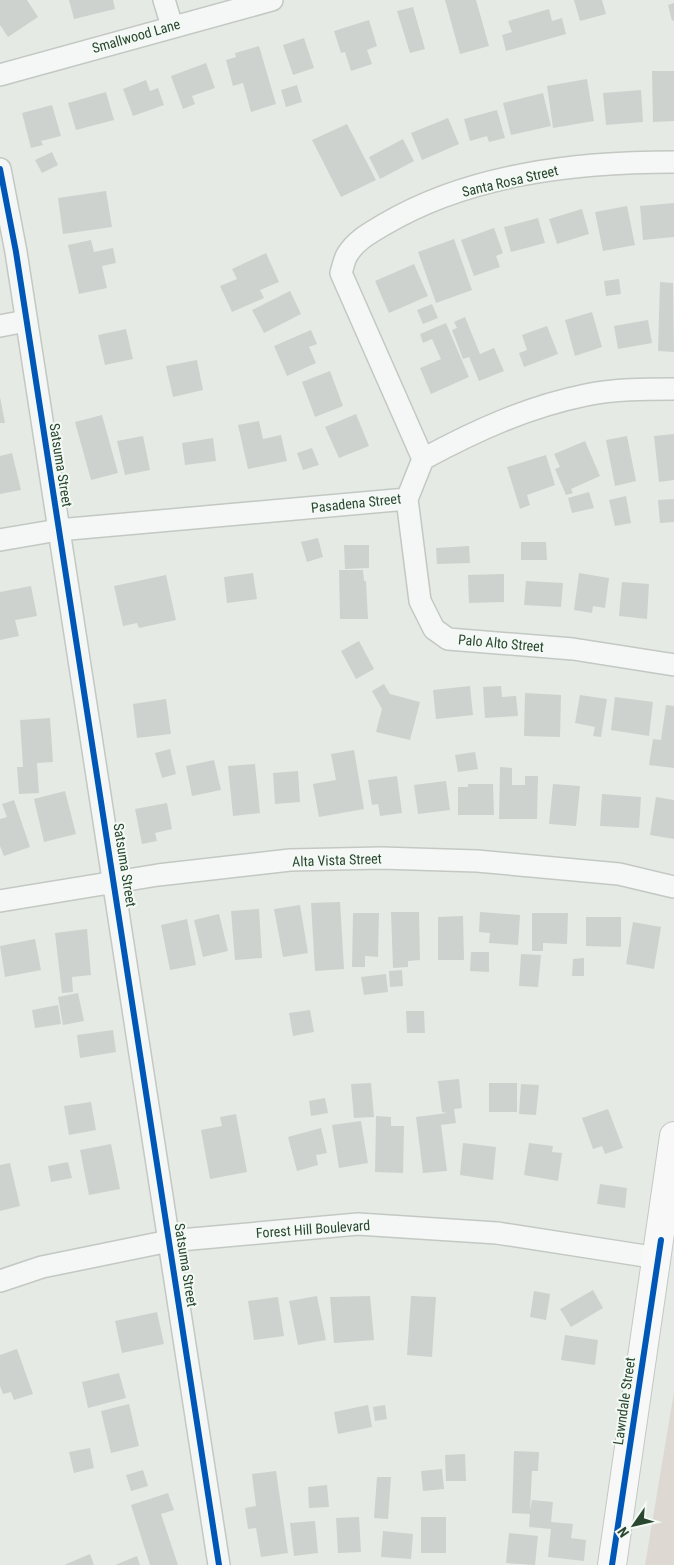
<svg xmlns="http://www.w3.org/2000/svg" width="674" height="1565" font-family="'Roboto Condensed',sans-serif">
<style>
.green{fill:#ddd8d2}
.building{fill:#cdd2ce}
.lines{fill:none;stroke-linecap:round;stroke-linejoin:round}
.street-casing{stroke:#c3c8c3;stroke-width:24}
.secondary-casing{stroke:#c3c8c3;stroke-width:30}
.street{stroke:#f4f7f5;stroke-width:21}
.secondary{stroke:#f8f8f8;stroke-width:28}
.cycleway-casing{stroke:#f3f9f4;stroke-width:9}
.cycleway{stroke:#0057b8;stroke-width:6}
.labels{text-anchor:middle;stroke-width:4;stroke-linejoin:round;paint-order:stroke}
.street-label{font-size:14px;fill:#29462f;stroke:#f3f9f4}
</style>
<rect width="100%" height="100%" fill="#e5eae5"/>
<path class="green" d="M674,1392V1565H645Z"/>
<path class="building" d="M0,0H27L38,17L8,37L0,25Z
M69,0H113L115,9L74,19Z
M445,0H476L489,46L460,54Z
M574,0H602L606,14L580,21Z
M674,3V20L672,21L668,5Z
M413,7L425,49L410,53L397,11Z
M549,9L552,21L562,18L566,34L506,51L502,35L512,32L508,21Z
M369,20L377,46L367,50L372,64L351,71L345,52L341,53L334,31Z
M304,38L314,68L293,75L283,45Z
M259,46L276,104L251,112L243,83L233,86L226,60L236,57L235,53Z
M206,63L215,88L192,96L195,104L183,109L171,76Z
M652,71H674V121L653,122Z
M587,79L594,121L553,128L547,86Z
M146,80L150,91L158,88L164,105L133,116L123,89Z
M297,85L302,102L286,107L281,90Z
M641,90L643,122L606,125L603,93Z
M106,92L114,120L76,130L68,103Z
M543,93L551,126L511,135L503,103Z
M52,105L61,136L41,141L43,145L31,148L22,113Z
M497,110L505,138L489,142L487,136L470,141L464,119Z
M448,118L459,144L422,160L411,133Z
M347,124L376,180L341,197L312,140Z
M403,139L414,161L380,179L369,157Z
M52,152L58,165L42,173L35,160Z
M106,191L112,227L63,234L58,198Z
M674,203V237L643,240L640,206Z
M627,206L635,245L603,251L595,212Z
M582,209L589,234L557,244L549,219Z
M538,218L545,243L511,252L504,227Z
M494,228L503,253L496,256L500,267L474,276L461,240Z
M454,239L472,290L436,303L418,252Z
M91,240L94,252L113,248L116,263L102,266L107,288L79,294L68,245Z
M266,253L279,282L260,290L264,298L232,312L220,286L237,279L232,269Z
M414,264L428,296L389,313L375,281Z
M619,279L621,294L606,296L604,281Z
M660,282L673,283L674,352L658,351Z
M290,291L301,314L264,333L252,310Z
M432,304L438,318L423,324L417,310Z
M592,312L602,347L575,356L565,320Z
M465,317L480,354L494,348L504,371L479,381L469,357L463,359L452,330L457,328L454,322Z
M648,320L652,343L618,349L614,326Z
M446,323L469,377L431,394L420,368L441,359L432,339L423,343L420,334Z
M547,326L558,354L524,367L519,353L527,350L522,335Z
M126,329L133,359L105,365L98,335Z
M311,330L317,344L309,347L316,363L287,376L274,346Z
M197,360L203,390L173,397L166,366Z
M330,371L343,406L315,417L302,382Z
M0,397L5,423H0Z
M356,414L369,446L339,458L325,427Z
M102,415L118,473L91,480L75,422Z
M259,421L263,439L281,435L287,461L248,469L238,425Z
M674,434V480L659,482L654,436Z
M143,436L150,470L125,475L117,441Z
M627,436L636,481L615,486L606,440Z
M213,438L216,461L185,465L182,443Z
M585,441L600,476L571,489L573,493L566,495L555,469L560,467L554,454Z
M312,448L319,465L303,470L297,453Z
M12,453L21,490L0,494V456Z
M546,455L555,485L527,495L530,505L520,509L507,467Z
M589,492L594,508L572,513L568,498Z
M626,496L631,523L615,526L609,500Z
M674,499V522L660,523L658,500Z
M318,538L323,557L307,562L301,542Z
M521,542H546L547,560H521Z
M344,545H369V568L345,569Z
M469,546L470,563L437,564L436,548Z
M339,570H363L364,581H366L368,619H340Z
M253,573L257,599L227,603L224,577Z
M579,573L609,578L605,608L593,606L592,613L574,610Z
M504,574V602L469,603L468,575Z
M166,575L176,620L139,628L137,623L123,626L114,586Z
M526,581L563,583L561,607L524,605Z
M622,582L649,584L647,619L619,616Z
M31,586L37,616L15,620L19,636L0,640V592Z
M359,641L374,669L356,679L341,651Z
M384,684L390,694L420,702L410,740L376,732L382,709L372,691Z
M470,686L473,715L436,719L433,690Z
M501,686L502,697L516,696L518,716L485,718L483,687Z
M525,693L561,695L560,737L524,736Z
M580,695L607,699L601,737L593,736L595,727L575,723Z
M615,697L653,702L649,736L611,730Z
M166,699L171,734L137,738L133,704Z
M666,705L674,706V768L649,765L653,739L661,740Z
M50,718L53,762L37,763L39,793L19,794L17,767H23L20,720Z
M170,749L176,774L162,778L155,753Z
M354,750L364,809L319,817L313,784L336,780L331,754Z
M475,752L478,769L458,772L455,755Z
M214,760L221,790L192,796L186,766Z
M255,764L260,813L233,816L228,766Z
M500,767L512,768V785H525V776H538L537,819H499Z
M298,771L300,802L275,804L273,773Z
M397,776L402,813L380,816L378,804L372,805L368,780Z
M446,781L450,810L418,814L414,785Z
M468,784H493L494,815H458V787H468Z
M553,784L580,786L576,826L549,824Z
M65,791L76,834L44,842L34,799Z
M602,794L641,797L639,828L600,826Z
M656,797L674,800V839L650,835Z
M14,800L30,847L4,856L0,846V819L7,817L2,804Z
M167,803L172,829L155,833L157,841L142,844L135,809Z
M340,902L344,969L315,971L311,903Z
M300,905L308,953L283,957L274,909Z
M259,909L262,958L235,960L231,911Z
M391,912H419L420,960L408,961V967L393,968Z
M480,912L520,915L518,945L489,943L490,933L479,932Z
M353,913H379L378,957L365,956V967H352Z
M532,913H568L567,944L543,943V951H532Z
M219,914L228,951L203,957L194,920Z
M463,916L464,960H438V917Z
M586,917H621V947L586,946Z
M187,919L196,965L170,970L161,925Z
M633,922L661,927L654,969L626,964Z
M87,929L91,975L72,977L73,992L62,993L55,933Z
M35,939L41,970L5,977L0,946Z
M471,952H489V972L470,971Z
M521,954L541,955L538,987L519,986Z
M584,958V976H572L573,959Z
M402,970L403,986L390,987L389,971Z
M386,974L388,992L364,995L361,977Z
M78,993L84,1021L63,1025L58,997Z
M58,1005L61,1024L35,1028L32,1010Z
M310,1010L314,1032L293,1036L289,1013Z
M406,1011H424L425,1033H407Z
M113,1030L116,1052L80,1058L77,1035Z
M459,1079L462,1108L454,1109L456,1123L441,1125L447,1171L423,1173L416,1117L447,1113L442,1112L438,1081Z
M371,1083L374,1117L354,1118L351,1084Z
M489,1083H517V1112H489Z
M521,1084L539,1085L536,1115L519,1114Z
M325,1098L328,1113L311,1116L309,1101Z
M91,1102L96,1130L69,1135L64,1106Z
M608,1109L623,1148L605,1154L602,1146L593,1149L582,1118Z
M236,1114L247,1172L210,1179L201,1130L222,1126L220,1117Z
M376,1116L391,1117V1126H404L403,1173L375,1172Z
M361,1121L368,1163L339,1168L332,1125Z
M321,1128L327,1153L316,1155L318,1165L297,1171L288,1137Z
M463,1143L496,1147L493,1180L460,1175Z
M529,1143L553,1146L552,1152L562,1153L558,1181L524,1175Z
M111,1144L120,1189L89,1195L80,1150Z
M68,1162L72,1178L51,1182L48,1166Z
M10,1163L20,1206L0,1211V1165Z
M600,1184L627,1188L625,1208L597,1204Z
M593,1290L603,1308L571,1327L560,1309Z
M534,1291L550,1294L546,1320L530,1317Z
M317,1296L326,1340L298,1345L289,1301Z
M370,1296L374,1340L334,1343L330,1297Z
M411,1296L436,1297L432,1357L407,1355Z
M278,1297L284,1336L254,1340L248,1301Z
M157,1312L164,1344L122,1353L115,1321Z
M565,1335L598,1340L595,1365L561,1360Z
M17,1349L33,1394L14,1400L11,1392L3,1394L0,1386V1355Z
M119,1373L126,1398L88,1408L82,1382Z
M129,1404L139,1446L111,1453L101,1411Z
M368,1405L372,1427L338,1434L334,1412Z
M385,1405L387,1419L375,1421L373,1407Z
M90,1448L94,1468L74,1473L69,1452Z
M514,1451L539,1452L538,1471H532L530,1510L532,1500L553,1502L551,1522L573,1524L571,1538L586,1540L584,1561L548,1557L551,1529L529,1527L530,1514L512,1513Z
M465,1454L466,1481H446L445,1455Z
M442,1469L444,1489L423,1491L421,1471Z
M143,1470L148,1486L131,1491L126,1475Z
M276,1471L288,1553L261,1557L256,1528L248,1529L245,1508L256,1506L252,1474Z
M377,1477H391L388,1519L374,1518Z
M327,1485L329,1507L309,1508L308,1487Z
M168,1493L174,1510L161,1514L178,1565H150L131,1505Z
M359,1517L361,1552L338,1553L336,1518Z
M421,1517H446V1553H421Z
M315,1521L318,1553L294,1556L290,1523Z
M383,1531L413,1534L411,1559L381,1557Z
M509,1533L538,1536L535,1565L506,1563Z
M90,1554L94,1565H64Z
M137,1556L140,1565H115Z"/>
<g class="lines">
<g class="street-casing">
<path id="street" d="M164,0L172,26
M0,75L272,0
M0,169L16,252L219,1565
M0,326L26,321
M674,389C645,389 615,389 586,395C527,407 475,431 423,459L407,499L420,601L434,629L448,639L573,649L674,665
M423,459L341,273C343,267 344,260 347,255C356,240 370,233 385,224C470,174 576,162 674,162
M0,540L58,530L407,499
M0,901L158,875L290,860L381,858L477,861L619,874L674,887
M0,1281L42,1267L169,1241L358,1224L497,1233L658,1258"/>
</g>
<g class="secondary-casing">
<path id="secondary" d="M612,1565L674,1136"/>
</g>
<use href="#street" class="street"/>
<use href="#secondary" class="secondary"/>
<g class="cycleway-casing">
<path id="cycleway" d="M0,169L16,252L219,1565
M612,1565L661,1240"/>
</g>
<use href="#cycleway" class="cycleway"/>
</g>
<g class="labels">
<g class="street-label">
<text transform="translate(136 36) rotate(-16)" y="5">Smallwood Lane</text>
<text transform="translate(510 181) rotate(-13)" y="5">Santa Rosa Street</text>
<text transform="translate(61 465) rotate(81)" y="5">Satsuma Street</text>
<text transform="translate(356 503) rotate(-6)" y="5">Pasadena Street</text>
<text transform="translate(501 643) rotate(5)" y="5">Palo Alto Street</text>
<text transform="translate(337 860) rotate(-2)" y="5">Alta Vista Street</text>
<text transform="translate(125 865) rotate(81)" y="5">Satsuma Street</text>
<text transform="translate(313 1229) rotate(-4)" y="5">Forest Hill Boulevard</text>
<text transform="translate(186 1265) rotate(81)" y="5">Satsuma Street</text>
<text transform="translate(624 1401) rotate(-82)" y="5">Lawndale Street</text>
</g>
</g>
<g transform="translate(634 1525) rotate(236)" stroke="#f3f9f4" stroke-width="4" paint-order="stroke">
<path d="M0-4L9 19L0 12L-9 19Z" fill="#29462f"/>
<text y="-8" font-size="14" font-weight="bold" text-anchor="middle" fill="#29462f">N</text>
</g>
</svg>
